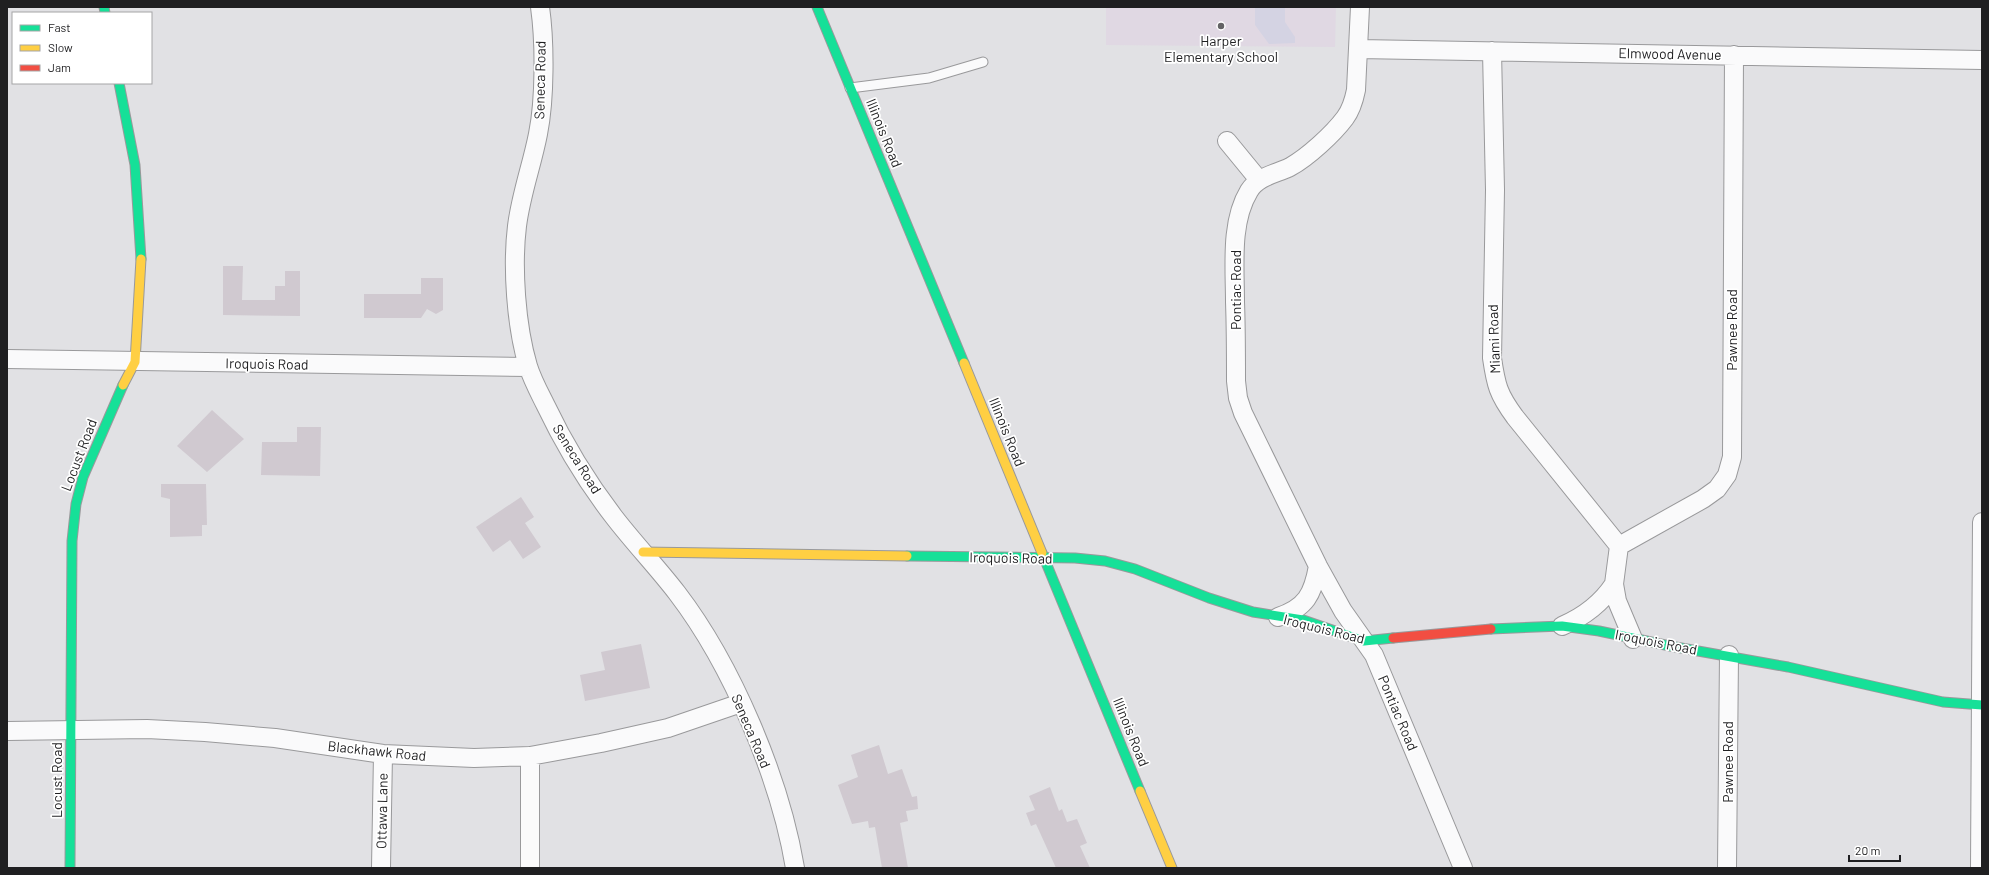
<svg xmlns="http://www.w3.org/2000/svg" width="1989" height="875" font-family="Barlow,sans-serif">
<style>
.education{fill:#e0d8e3}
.green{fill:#d4d3e3}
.building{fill:#d0c9d0}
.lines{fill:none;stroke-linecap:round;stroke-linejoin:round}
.lane-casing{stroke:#99999b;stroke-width:11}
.street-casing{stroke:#99999b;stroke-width:20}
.fast-casing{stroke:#99999b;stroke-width:11}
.slow-casing{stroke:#99999b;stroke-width:11}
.jam-casing{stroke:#99999b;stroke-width:11}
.lane{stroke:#fafafb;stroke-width:9}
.street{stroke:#fafafb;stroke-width:18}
.fast{stroke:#16e098;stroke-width:9}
.slow{stroke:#ffcf43;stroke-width:9}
.jam{stroke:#f24e42;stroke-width:9}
.poi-dot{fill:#636365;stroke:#fff;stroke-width:1.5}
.labels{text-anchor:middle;stroke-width:3.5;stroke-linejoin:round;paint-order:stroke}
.poi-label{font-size:14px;fill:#1f1f21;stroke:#fff}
.street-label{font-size:14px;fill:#1f1f21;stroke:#fff}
</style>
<rect width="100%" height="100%" fill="#e1e1e4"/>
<path class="education" d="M1106,7H1336L1335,47L1106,45Z"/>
<path class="green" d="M1255,7H1285V22L1295,37V43L1269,44L1255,25Z"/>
<path class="building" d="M223,266H243L242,300H275V286H285V271H300V316L223,315Z
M421,278H443V310L436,314L427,309L421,318H364V294H421Z
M212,410L244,439L207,472L177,446Z
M297,427H321L320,476L261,475L262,442H297Z
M161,484H206L207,525H202V536L170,537V499L161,497Z
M521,497L534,517L525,523L541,547L523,559L510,540L493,552L476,527Z
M641,644L650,688L585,701L580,675L605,670L601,652Z
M879,745L888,774L902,769L912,797L917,796L918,809L906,811L908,821L900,823L908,868H882L875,827L869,828L868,821L852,824L838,785L858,777L851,755Z
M1050,787L1059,811L1062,809L1067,822L1077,819L1087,843L1080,846L1090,868H1056L1036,824L1031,826L1026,813L1035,810L1029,796Z"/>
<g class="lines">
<g class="lane-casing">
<path id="lane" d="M850,88L929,78L983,62"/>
</g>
<g class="street-casing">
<path id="street" d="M540,7C545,42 545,99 538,134C532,165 521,194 517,226C512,267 516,326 528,366C532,379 539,392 545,404C564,444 587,482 614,517C634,543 657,567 677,593C732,665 780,778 795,868
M1360,7L1356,90C1354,100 1351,110 1345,118C1333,134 1308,157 1290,167C1276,174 1258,176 1249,191C1230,222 1235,267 1235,302C1236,328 1236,354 1236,381L1238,398L1243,413L1318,566L1343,611L1374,655L1463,868
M1359,49L1982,60
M1492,51L1495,190L1492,358C1496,385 1498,394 1515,417L1619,546L1614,584L1617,601L1633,639
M1227,141L1259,180
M7,359L528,367
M1619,546L1703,499L1717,489L1727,475L1732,457L1734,55
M1278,617C1306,608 1313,594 1318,566
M1562,626C1583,617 1601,604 1614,584
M7,731L147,729L205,732L275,738L383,754L474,758L530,756L601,743L668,728L741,703
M381,868L383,754
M530,868V756
M1727,868L1729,655
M1980,868L1982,522"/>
</g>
<g class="fast-casing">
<path id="fast" d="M104,7L105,13
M817,7L964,363
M119,83L135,165L141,259
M1042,553L1140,791
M907,556L1075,558L1105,561L1135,569L1209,598L1253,612L1303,620L1364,641L1393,638
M1491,629L1562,626L1599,631L1670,646L1788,667L1943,702L1982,705
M70,868L72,541L76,504L83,477L123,385"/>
</g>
<g class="slow-casing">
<path id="slow" d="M964,363L1042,553
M123,385L135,362L141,259
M643,552L907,556
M1140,791L1172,868"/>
</g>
<g class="jam-casing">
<path id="jam" d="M1393,638L1491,629"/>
</g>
<use href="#lane" class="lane"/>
<use href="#street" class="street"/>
<use href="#fast" class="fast"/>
<use href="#slow" class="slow"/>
<use href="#jam" class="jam"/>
</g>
<circle class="poi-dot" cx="1221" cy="26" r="4"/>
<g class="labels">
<g class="poi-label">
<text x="1221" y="46">Harper<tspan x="1221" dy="16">Elementary School</tspan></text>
</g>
<g class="street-label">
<text transform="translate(1670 54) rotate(1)" y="5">Elmwood Avenue</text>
<text transform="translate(540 80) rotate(-89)" y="5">Seneca Road</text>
<text transform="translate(884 133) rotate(68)" y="5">Illinois Road</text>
<text transform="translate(1236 290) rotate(-90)" y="5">Pontiac Road</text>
<text transform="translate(1732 330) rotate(-90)" y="5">Pawnee Road</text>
<text transform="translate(1494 339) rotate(-92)" y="5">Miami Road</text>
<text transform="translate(267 364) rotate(1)" y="5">Iroquois Road</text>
<text transform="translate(1007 432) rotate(68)" y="5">Illinois Road</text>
<text transform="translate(79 455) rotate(-69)" y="5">Locust Road</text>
<text transform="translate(577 459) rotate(58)" y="5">Seneca Road</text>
<text transform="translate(1011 558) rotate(1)" y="5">Iroquois Road</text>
<text transform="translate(1324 629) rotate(14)" y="5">Iroquois Road</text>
<text transform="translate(1656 642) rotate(11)" y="5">Iroquois Road</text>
<text transform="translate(1398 713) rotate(67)" y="5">Pontiac Road</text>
<text transform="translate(751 731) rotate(67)" y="5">Seneca Road</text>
<text transform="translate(1131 732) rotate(68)" y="5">Illinois Road</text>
<text transform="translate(377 751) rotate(6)" y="5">Blackhawk Road</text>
<text transform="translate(1728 762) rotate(-90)" y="5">Pawnee Road</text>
<text transform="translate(57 780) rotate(-90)" y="5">Locust Road</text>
<text transform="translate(382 811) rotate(-89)" y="5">Ottawa Lane</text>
</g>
</g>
<rect width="1989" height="875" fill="none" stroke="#1f1f21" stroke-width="16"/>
<rect x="12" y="12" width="140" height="72" fill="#ffffff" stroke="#a5a5a6"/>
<rect x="20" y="25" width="20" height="6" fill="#16e098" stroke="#a5a5a6"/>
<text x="48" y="32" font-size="12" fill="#1f1f21">Fast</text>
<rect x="20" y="45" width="20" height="6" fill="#ffcf43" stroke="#a5a5a6"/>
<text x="48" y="52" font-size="12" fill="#1f1f21">Slow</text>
<rect x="20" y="65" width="20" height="6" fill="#f24e42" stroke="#a5a5a6"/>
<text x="48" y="72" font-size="12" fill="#1f1f21">Jam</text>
<path d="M1849 855v6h51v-6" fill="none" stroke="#1f1f21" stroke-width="2"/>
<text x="1855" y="855" font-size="12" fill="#1f1f21" stroke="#ffffff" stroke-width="3" paint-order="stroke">20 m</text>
</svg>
